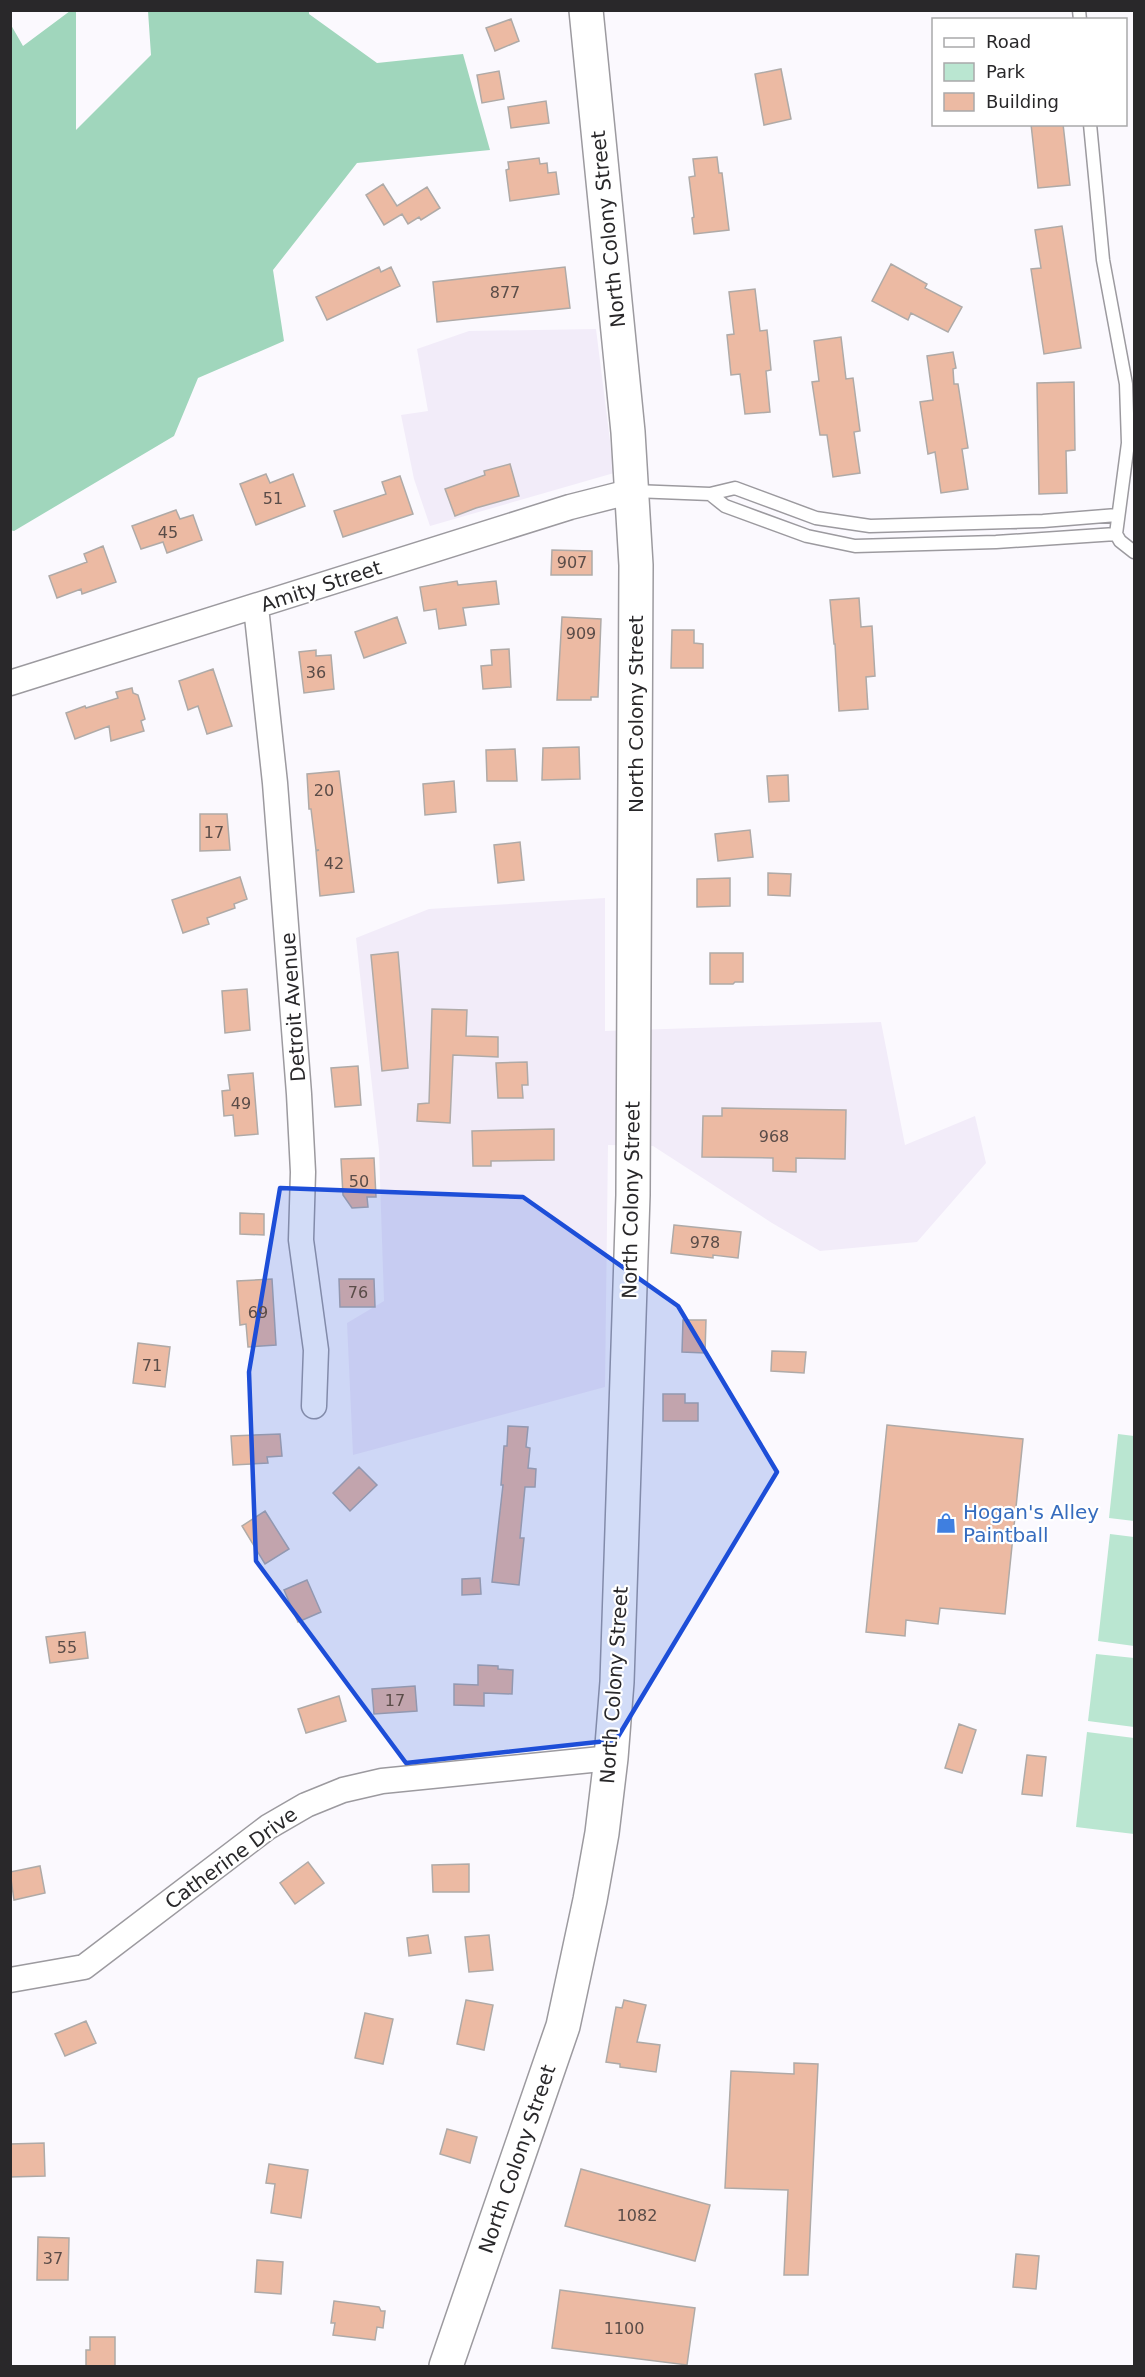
<svg xmlns="http://www.w3.org/2000/svg" width="1145" height="2377" font-family="'DejaVu Sans',sans-serif">
<style>
.built{fill:#f2ecf9}
.green{fill:#bae6d1}
.forest{fill:#a0d6bc}
.building{fill:#ecbaa3;stroke:#afaaa7;stroke-width:1.5}
.lines{fill:none;stroke-linecap:round;stroke-linejoin:round}
.service-casing{stroke:#9c9a9f;stroke-width:15}
.minor-casing{stroke:#9c9a9f;stroke-width:27}
.secondary-casing{stroke:#9c9a9f;stroke-width:36}
.service{stroke:#fff;stroke-width:12}
.minor{stroke:#fff;stroke-width:24}
.secondary{stroke:#fff;stroke-width:33}
.marked{fill:#1d4ed8;fill-opacity:0.2;stroke:#1d4ed8;stroke-width:4.5;stroke-linejoin:round}
.labels{text-anchor:middle;stroke-width:4.5;stroke-linejoin:round;paint-order:stroke}
.number-label{font-size:16px;fill:#5a4c48}
.street-label{font-size:20px;fill:#29282a;stroke:#fff}
.shop-label{font-size:20px;fill:#366cbe;stroke:#fff;text-anchor:start}
</style>
<rect width="100%" height="100%" fill="#fbf9fe"/>
<path class="built" d="M596,329L614,473L430,526L414,479L401,415L428,411L417,349L469,331Z
M605,898V1031L881,1022L905,1145L975,1116L986,1163L917,1242L820,1251L772,1223L653,1146L608,1145L605,1387L353,1455L347,1323L384,1301L379,1150L356,938L429,909Z"/>
<path class="green" d="M1118,1434L1134,1436V1521L1109,1518Z
M1110,1534L1134,1537V1646L1098,1641Z
M1096,1654L1134,1658V1727L1088,1721Z
M1087,1732L1134,1738V1834L1076,1827Z"/>
<path class="forest" d="M70,11H76V130L151,55L148,11L309,10V14L377,63L463,54L490,150L357,163L273,270L284,341L198,378L174,436L14,531L10,530L11,25L23,46Z"/>
<path class="building" d="M511,19L519,41L495,51L486,28Z
M781,69L791,119L764,125L755,74Z
M499,71L504,99L482,103L477,75Z
M546,101L549,123L511,128L508,107Z
M1031,124H1063L1070,185L1038,188Z
M717,157L719,173H722L729,230L694,234L692,218L694,217L689,177L695,176L693,159Z
M539,158L540,164L547,163L548,173L556,172L559,194L510,201L506,170L509,169L508,162Z
M383,184L397,206L427,187L440,208L421,220L419,217L408,224L402,214L384,225L366,195Z
M1062,226L1081,348L1044,354L1031,269L1041,268L1035,230Z
M891,264L927,284L925,288L962,307L948,332L911,313L908,320L872,301Z
M379,267L381,272L391,267L400,286L327,320L316,297Z
M565,267L570,308L437,322L433,282Z
M755,289L760,331L767,330L771,370L766,371L770,412L745,414L740,374L731,375L727,335L734,334L729,292Z
M841,337L846,379L853,378L860,431L854,432L860,473L833,477L827,435H820L812,382L819,381L814,341Z
M953,352L956,368L953,369L954,384H958L968,448L962,449L968,489L941,493L935,452L928,454L920,402L933,400L927,356Z
M1074,382L1075,450L1066,451L1067,493L1039,494L1037,383Z
M510,464L519,496L476,508L455,516L445,489L485,475L484,471Z
M266,474L270,483L293,474L305,506L256,525L240,484Z
M400,476L413,514L343,537L334,511L386,494L382,482Z
M176,510L180,519L193,515L202,540L167,553L163,542L141,549L132,526Z
M103,546L116,582L82,594L81,589L57,598L49,576L87,562L84,554Z
M552,550L592,551V575H551Z
M457,581L458,585L496,581L499,604L463,608L466,625L439,629L436,609L424,611L420,587Z
M859,598L861,627L872,626L875,676L866,677L868,709L839,711L835,644H834L830,600Z
M397,617L406,643L364,658L355,632Z
M562,617L601,619L598,697H591V700H557Z
M672,630H694V643L703,644V668H671Z
M509,649L511,687L483,689L481,666L492,665L491,650Z
M316,650V656L331,655L334,689L304,693L299,652Z
M213,669L232,726L207,734L198,706L188,710L179,681Z
M132,688L133,693L138,695L145,719L141,721L144,731L111,741L109,726L75,739L66,713L85,706L86,708L118,698L116,692Z
M579,747L580,779L542,780L543,748Z
M515,749L517,781H487L486,750Z
M339,771L354,892L320,896L316,851L319,850H316L311,809H309L307,774Z
M788,775L789,801L769,802L767,776Z
M454,781L456,812L425,815L423,784Z
M200,814H227L230,850L200,851Z
M750,830L753,857L718,861L715,834Z
M520,842L524,880L498,883L494,845Z
M768,873L791,874L790,896L768,895Z
M240,877L247,899L234,904L235,908L207,918L209,924L183,933L172,900Z
M730,878V906L697,907V879Z
M398,952L408,1068L382,1071L371,955Z
M710,953H743V982H735L733,984H710Z
M247,989L250,1030L225,1033L222,991Z
M432,1009L467,1010L466,1036L498,1037V1057L453,1055L450,1123L417,1121L418,1104L429,1103Z
M527,1062L528,1085H522L523,1098H498L496,1063Z
M358,1066L361,1105L335,1107L331,1068Z
M253,1073L258,1134L235,1136L233,1115L224,1116L222,1091L230,1090L228,1075Z
M722,1108L846,1110L845,1159L796,1158V1172L773,1171V1158L702,1157L703,1116H722Z
M554,1129V1160L491,1161V1166H473L472,1131Z
M374,1158L376,1197H367L368,1207L352,1208L343,1195L341,1159Z
M240,1213L264,1214V1235L240,1234Z
M674,1225L741,1232L738,1258L713,1255V1258L671,1253Z
M272,1279L276,1345L248,1347L246,1324L240,1325L237,1281Z
M339,1279H374L375,1307H340Z
M683,1320H706L705,1353L682,1352Z
M138,1343L170,1347L165,1387L133,1383Z
M772,1351L806,1352L804,1373L771,1371Z
M663,1394H685V1403H698V1421H663Z
M887,1425L1023,1439L1005,1614L940,1608L938,1624L906,1620L905,1636L866,1632Z
M508,1426L528,1427L526,1447L530,1448L528,1468L536,1469L535,1487H525L520,1538H524L519,1585L492,1582L503,1485H501L504,1446H507Z
M280,1434L282,1456L267,1457L268,1463L233,1465L231,1436Z
M359,1467L377,1485L350,1511L333,1493Z
M265,1511L289,1549L265,1564L242,1526Z
M480,1578L481,1594L462,1595V1579Z
M307,1580L321,1612L298,1622L284,1590Z
M85,1632L88,1658L50,1663L46,1637Z
M478,1665L498,1666V1669L513,1670L512,1694L484,1693V1706L454,1705V1684L478,1685Z
M415,1686L417,1711L374,1714L372,1689Z
M339,1696L346,1721L306,1733L298,1709Z
M959,1724L976,1730L962,1773L945,1768Z
M1027,1755L1046,1757L1042,1796L1022,1794Z
M308,1862L324,1883L295,1904L280,1883Z
M469,1864V1892H433L432,1865Z
M40,1866L45,1893L14,1900L10,1872Z
M428,1935L431,1953L409,1956L407,1938Z
M489,1935L493,1970L469,1972L465,1937Z
M466,2000L493,2005L484,2050L457,2044Z
M624,2000L646,2005L637,2042L660,2045L656,2072L620,2067V2064L606,2062L616,2007L622,2008Z
M365,2013L393,2019L383,2064L355,2058Z
M86,2021L96,2043L65,2056L55,2034Z
M794,2063L818,2064L808,2275H784L788,2190L725,2188L731,2071L794,2074Z
M447,2129L477,2137L470,2163L440,2154Z
M44,2143L45,2176L10,2177V2144Z
M269,2164L308,2170L301,2218L271,2213L275,2184L266,2183Z
M581,2169L710,2205L695,2261L565,2226Z
M38,2237L69,2238L68,2280H37Z
M1016,2254L1039,2256L1036,2289L1013,2287Z
M257,2260L283,2262L281,2294L255,2292Z
M560,2290L695,2308L687,2365L552,2348Z
M334,2301L379,2307L381,2311H385L383,2328L377,2327L375,2340L333,2335L335,2323H331Z
M90,2337H115V2367H86V2350H90Z"/>
<g class="lines">
<g class="service-casing">
<path id="service" d="M1079,10L1080,20
M1090,124L1103,260L1126,384L1128,443L1116,534L1120,541L1134,552
M634,491L710,494
M1116,534L996,542L855,546L807,536L725,506L710,494L735,488L816,518L870,526L1043,521L1117,515"/>
</g>
<g class="minor-casing">
<path id="minor" d="M256,607L275,783L299,1094L303,1172L301,1240L316,1350L314,1406
M10,683L570,507L633,491
M10,1980L84,1967L268,1827L306,1805L343,1790L382,1781L611,1758"/>
</g>
<g class="secondary-casing">
<path id="secondary" d="M446,2366L563,2026L590,1900L602,1833L611,1758L617,1682L633,1195L636,565L628,432L586,10"/>
</g>
<use href="#service" class="service"/>
<use href="#minor" class="minor"/>
<use href="#secondary" class="secondary"/>
</g>
<path class="marked" d="M280,1188L523,1197L678,1306L777,1472L616,1740L406,1763L256,1561L249,1372Z"/>
<defs>
<g id="shop-bare" transform="scale(1.62)"><path d="M-5-2.5h2.3a2.7 3.5 0 0 1 5.4 0H5L5.5 6h-11ZM-1.5-2.5h3a1.5 2.3 0 0 0-3 0Z" fill="#3f7fe0" stroke="#fff" stroke-width="2.5" paint-order="stroke"/></g>
</defs>
<g fill-rule="evenodd">
<use href="#shop-bare" x="946" y="1523"/>
</g>
<g class="labels">
<g class="number-label">
<text x="505" y="298">877</text>
<text x="273" y="504">51</text>
<text x="168" y="538">45</text>
<text x="572" y="568">907</text>
<text x="581" y="639">909</text>
<text x="316" y="678">36</text>
<text x="324" y="796">20</text>
<text x="214" y="838">17</text>
<text x="334" y="869">42</text>
<text x="241" y="1109">49</text>
<text x="774" y="1142">968</text>
<text x="359" y="1187">50</text>
<text x="705" y="1248">978</text>
<text x="358" y="1298">76</text>
<text x="258" y="1318">69</text>
<text x="152" y="1371">71</text>
<text x="67" y="1653">55</text>
<text x="395" y="1706">17</text>
<text x="637" y="2221">1082</text>
<text x="53" y="2264">37</text>
<text x="624" y="2334">1100</text>
</g>
<g class="street-label">
<text transform="translate(608 229) rotate(-96)" y="7">North Colony Street</text>
<text transform="translate(321 586) rotate(-18)" y="7">Amity Street</text>
<text transform="translate(636 714) rotate(-90)" y="7">North Colony Street</text>
<text transform="translate(293 1007) rotate(-94)" y="7">Detroit Avenue</text>
<text transform="translate(631 1200) rotate(-89)" y="7">North Colony Street</text>
<text transform="translate(614 1685) rotate(-86)" y="7">North Colony Street</text>
<text transform="translate(231 1858) rotate(-36)" y="7">Catherine Drive</text>
<text transform="translate(517 2159) rotate(-71)" y="7">North Colony Street</text>
</g>
<g class="shop-label">
<text x="963" y="1519">Hogan's Alley<tspan x="963" dy="23">Paintball</tspan></text>
</g>
</g>
<rect width="1145" height="2377" fill="none" stroke="#29282a" stroke-width="24"/>
<rect x="932" y="18" width="195" height="108" fill="#ffffff" stroke="#a9a9aa" stroke-width="1.5"/>
<rect x="944" y="38" width="30" height="9" fill="#ffffff" stroke="#a9a9aa" stroke-width="1.5"/>
<text x="986" y="48" font-size="18" fill="#29282a">Road</text>
<rect x="944" y="63" width="30" height="18" fill="#bae6d1" stroke="#a9a9aa" stroke-width="1.5"/>
<text x="986" y="78" font-size="18" fill="#29282a">Park</text>
<rect x="944" y="93" width="30" height="18" fill="#ecbaa3" stroke="#a9a9aa" stroke-width="1.5"/>
<text x="986" y="108" font-size="18" fill="#29282a">Building</text>
</svg>
